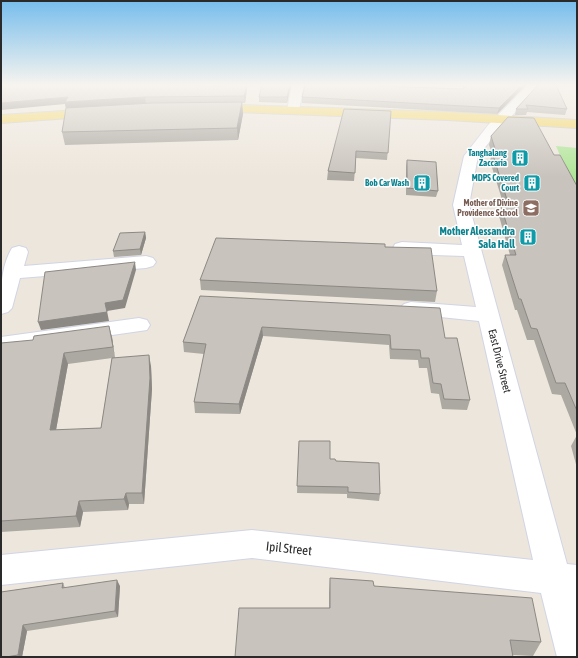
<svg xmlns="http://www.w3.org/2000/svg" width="578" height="658" font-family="'Asap Condensed',sans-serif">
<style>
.green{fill:#afe597}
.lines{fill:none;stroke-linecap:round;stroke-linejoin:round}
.minor-casing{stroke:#d1d4e4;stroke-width:2}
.major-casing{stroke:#c8c8c8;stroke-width:2}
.minor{fill:#fff;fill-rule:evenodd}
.major{fill:#f5d559;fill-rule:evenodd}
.wall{fill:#aca8a2;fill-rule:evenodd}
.shaded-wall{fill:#8c8884}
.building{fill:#c8c3bc;stroke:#8c8884}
.labels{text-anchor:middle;stroke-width:3;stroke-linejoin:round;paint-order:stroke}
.far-culture-label{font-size:9px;font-weight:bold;fill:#0d838f;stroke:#fff;text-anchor:end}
.far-education-label{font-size:9px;font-weight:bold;fill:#785e54;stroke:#fff;text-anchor:end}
.culture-label{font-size:11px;font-weight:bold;fill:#0d838f;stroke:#fff;text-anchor:end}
.street-label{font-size:11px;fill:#2a2a2a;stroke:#fff}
.near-street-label{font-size:13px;fill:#2a2a2a;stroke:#fff}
</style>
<rect width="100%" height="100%" fill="#ede6dc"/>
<path class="green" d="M556,146L577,148V194Z"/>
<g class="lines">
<g class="minor-casing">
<path id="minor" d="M292,85H304L299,110L293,114L287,110Z
M528,85H540L499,130L478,156L469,205L567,564L577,565V657H557L541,593L252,558L1,585V555L252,530L533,560L479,321L411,314L404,312L400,308L404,304L411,302L476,307L464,256L402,254L395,252L393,248L395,244L402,242L462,245L453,205L464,156L489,124Z
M19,246L26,248L28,252L24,266L146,256L153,258L156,262L153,266L146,268L20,278L12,308L8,312L1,314C1,291 0,268 12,248Z
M139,318L147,320L150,325L147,330L1,351V337Z"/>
</g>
<g class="major-casing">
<path id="major" d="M213,104L448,112L577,120V128L448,120L209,111L207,108L209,105Z
M94,109L100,113L98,116L1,123V115Z"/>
</g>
<use href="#minor" class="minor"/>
<use href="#major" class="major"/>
</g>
<path class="wall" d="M1,85L247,89L245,103H242L243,114L238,140L65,145L62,132L66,108L65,104Z
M291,85L287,103L259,102V97Z
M432,85H526L497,114L302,103V97L381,86L462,89L464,87L461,86Z
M538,85L567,109L565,115L527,112L526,115H515L516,109Z
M391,111L387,160L356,158L354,181L327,180L328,171Z
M491,136L554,155L577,186V468L571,446L577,435L561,395L552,394L534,340H527L517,310H515L502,265L505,255H510L499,216L501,206H504L490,161L492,153L489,145Z
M407,160L438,191L436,197L406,195V166Z
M145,232L146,238L141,255L114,257L113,251Z
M385,247L437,291L435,302L201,290L200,280Z
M200,296L445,338L470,400L467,410L442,409L439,394L431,393L427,368H419L418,360L390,359L389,345L263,336L240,414L195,413L194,402L204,354L184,352L183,342Z
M112,337L115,358L151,366L152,389L144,504H129L128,510L83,512L80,527L1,532V343ZM112,358L101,428L56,430L68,364Z
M299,441L330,459L336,461L380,494L379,501L347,498V494L297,493Z
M330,578L374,586L541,642L533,656L513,655L329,608V593Z
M63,583L65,588L120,586L118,617L27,631L22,657H1V592Z"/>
<path class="shaded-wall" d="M247,85V89L245,103L244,96Z
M290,85H291L287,103V97Z
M522,85H526L497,114L499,108Z
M68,97H145L146,104L66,109L65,104L1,110V103Z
M242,102L243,114L238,140L237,128Z
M145,232L146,238L141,255L140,249Z
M135,262L136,270L125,308L107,311L109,321L41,330L38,322L105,303Z
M109,326L112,337L115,358L113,347Z
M262,327L263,336L240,414L239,404Z
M64,353L68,364L54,441L50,430Z
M149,355L151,366L152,389L144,504L142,493Z
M126,493L129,504L128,510L124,499Z
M79,501L83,512L80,527L76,516Z
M117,580L120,586L118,617L115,611Z
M23,625L27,631L22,657H19L18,655Z"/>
<path class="building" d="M1,85H165L224,86V85H247L244,96L145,97L65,102L68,97L1,103Z
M262,85H290L287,97H259Z
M305,85H378L381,86L462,89L468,85H522L499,108L302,97Z
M538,85H556L567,109L526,105L528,109H516Z
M242,102L237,128L62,132L66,108L152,103Z
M344,109L391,111L388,153L356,151L355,173L328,171Z
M508,117L534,118L554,155H560L577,186V411L565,383H556L537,329L531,328L521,299H519L505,255H516L501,206H509L492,152H496L491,136Z
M407,160L436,162L438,191L407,188Z
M145,232L140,249L113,251L120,233Z
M216,238L385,244V247L431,248L437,291L200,280Z
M135,262L123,300L105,303L107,312L38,322L45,272Z
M200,296L440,308L445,338H457L470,400L444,399L441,384L433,383L429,358H421L420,350L391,349L390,335L262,327L239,404L194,402L206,344L183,342Z
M109,326L113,347L64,353L50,430L101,428L112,358L149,355L150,378L142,493H126L124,499L79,501L76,516L1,521V343L33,340L34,336Z
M299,441H330V459H335L336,461L379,463L380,494L348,492V487L297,486Z
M330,578L373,581L374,586L532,598L541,642L510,640L513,657H235L239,608H330Z
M117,580L115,611L23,625L18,655L6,657H1V592L63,583L62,588Z"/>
<linearGradient id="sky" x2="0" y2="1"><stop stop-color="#76bdec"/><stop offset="0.48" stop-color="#f7f4ef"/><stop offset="1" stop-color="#f7f4ef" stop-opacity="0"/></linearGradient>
<rect width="578" height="177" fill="url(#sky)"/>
<defs>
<g id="building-square" transform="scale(0.9)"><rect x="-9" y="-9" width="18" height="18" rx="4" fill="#0f9aa8" stroke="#fff"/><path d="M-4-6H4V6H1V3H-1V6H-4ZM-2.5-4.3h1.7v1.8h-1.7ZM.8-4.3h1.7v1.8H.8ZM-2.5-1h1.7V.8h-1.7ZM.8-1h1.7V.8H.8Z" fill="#fff"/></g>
<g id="school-square" transform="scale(0.9)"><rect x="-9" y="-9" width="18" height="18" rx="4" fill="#8d6e63" stroke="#fff"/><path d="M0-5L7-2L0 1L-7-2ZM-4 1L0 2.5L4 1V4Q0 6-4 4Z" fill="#fff"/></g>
</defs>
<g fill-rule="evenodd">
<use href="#building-square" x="520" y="158"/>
<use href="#building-square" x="422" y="183"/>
<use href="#building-square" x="532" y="183"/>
<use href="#school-square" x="531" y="208"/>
<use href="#building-square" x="528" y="237"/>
</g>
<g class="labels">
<g class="far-culture-label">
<text x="507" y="156">Tanghalang<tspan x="507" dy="10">Zaccaria</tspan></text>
<text x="519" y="181">MDPS Covered<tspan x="519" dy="10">Court</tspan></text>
<text x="409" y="186">Bob Car Wash</text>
</g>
<g class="far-education-label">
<text x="518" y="206">Mother of Divine<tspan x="518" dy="10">Providence School</tspan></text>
</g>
<g class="culture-label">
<text x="515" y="235">Mother Alessandra<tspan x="515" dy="13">Sala Hall</tspan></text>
</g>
<g class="street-label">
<text transform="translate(500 361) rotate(76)" y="4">East Drive Street</text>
</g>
<g class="near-street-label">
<text transform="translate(289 548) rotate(6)" y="5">Ipil Street</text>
</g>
</g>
<rect width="578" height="658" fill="none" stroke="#2a2a2a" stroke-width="4"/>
</svg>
